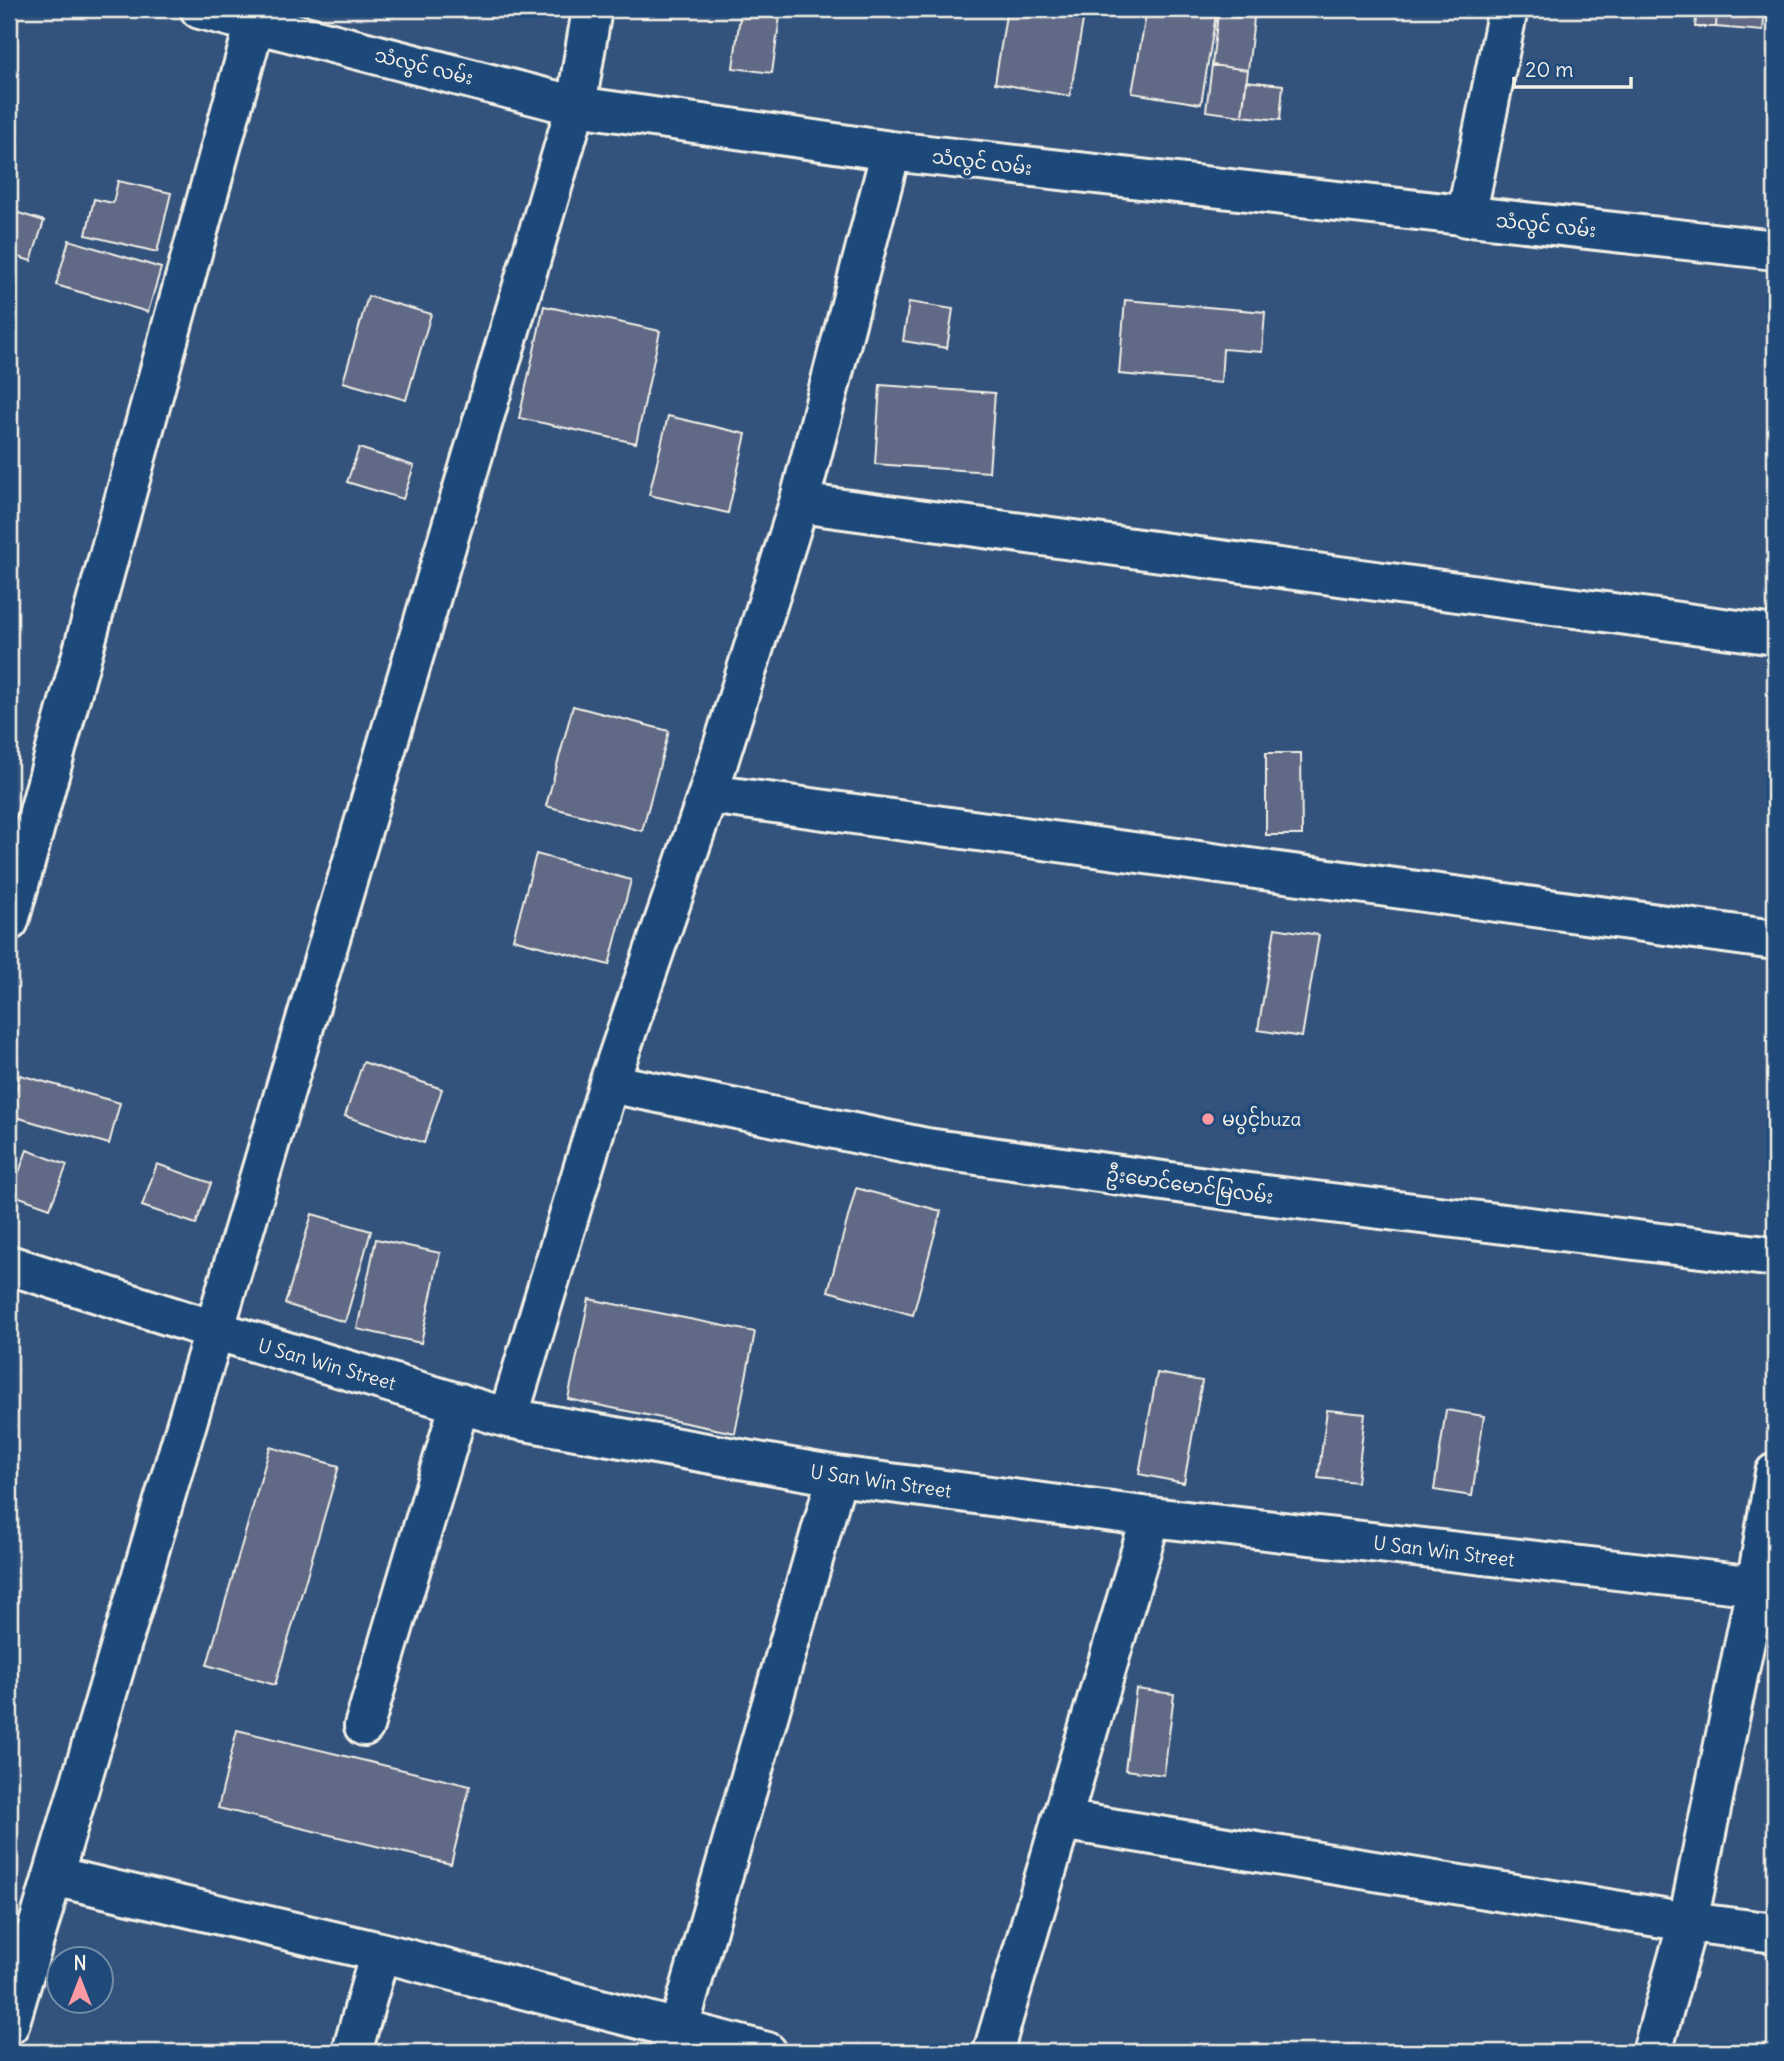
<svg xmlns="http://www.w3.org/2000/svg" width="1784" height="2061" font-family="Delius,'Noto Sans Myanmar',sans-serif">
<style>
.building{fill:#616985;stroke:#f4f1e8;stroke-width:2}
.lines{fill:none;stroke-linecap:round;stroke-linejoin:round}
.minor-casing{stroke:#f4f1e8;stroke-width:44}
.minor{stroke:#1f4a7a;stroke-width:38}
.poi-dot{fill:#ff9aa2;stroke:#1f4a7a;stroke-width:2.5}
.labels{text-anchor:middle;stroke-width:7;stroke-linejoin:round;paint-order:stroke}
.street-label{font-size:19px;fill:#f4f1e8;stroke:#1f4a7a}
.poi-label{font-size:19px;fill:#f4f1e8;stroke:#1f4a7a;text-anchor:start}
</style>
<rect width="100%" height="100%" fill="#33537d"/>
<filter id="ink" filterUnits="userSpaceOnUse"><feTurbulence type="fractalNoise" baseFrequency=".0143" numOctaves="2"/><feDisplacementMap in="SourceGraphic" scale="14" xChannelSelector="R" yChannelSelector="G"/><feConvolveMatrix kernelMatrix="1 2 1 2 8 2 1 2 1" color-interpolation-filters="sRGB"/></filter>
<g filter="url(#ink)">
<path class="building" d="M741,9H781L772,73L733,68Z
M1007,9H1085L1070,96L995,83Z
M1147,9H1217L1201,104L1132,93Z
M1697,9H1717L1716,27H1695Z
M1717,9H1765L1763,31L1716,27Z
M1218,14L1254,18L1248,70L1212,65Z
M1212,65L1248,70L1242,116L1206,111Z
M1246,81L1283,85L1280,120L1242,116Z
M118,181L171,193L157,252L86,235L94,199L113,203Z
M9,210L44,221L31,261L9,254Z
M69,240L161,268L148,312L56,285Z
M368,296L431,314L406,400L343,382Z
M1125,300L1265,312L1262,352L1223,349L1221,383L1119,374Z
M909,302L953,309L947,348L903,341Z
M544,306L660,331L636,443L519,418Z
M880,385L995,393L989,472L875,464Z
M668,416L746,434L728,513L649,495Z
M359,448L414,466L403,499L347,482Z
M573,706L669,731L642,831L546,806Z
M1266,753H1301L1302,835H1266Z
M536,854L631,880L609,965L513,939Z
M1275,928L1319,935L1302,1037L1258,1030Z
M363,1062L442,1089L424,1143L345,1116Z
M20,1075L120,1103L109,1144L9,1115Z
M27,1150L67,1165L50,1208L11,1194Z
M157,1164L211,1183L196,1224L142,1206Z
M856,1188L941,1211L913,1315L828,1291Z
M312,1214L371,1231L345,1322L285,1304Z
M376,1239L440,1253L421,1343L357,1329Z
M589,1299L755,1332L735,1433L568,1399Z
M1157,1373L1202,1381L1184,1483L1139,1474Z
M1327,1410L1365,1414L1357,1482L1318,1478Z
M1446,1410L1484,1416L1472,1496L1434,1490Z
M270,1447L339,1466L275,1685L207,1665Z
M1136,1689L1174,1694L1164,1775L1125,1770Z
M237,1730L470,1786L451,1864L218,1808Z"/>
<g class="lines">
<g class="minor-casing">
<path id="minor" d="M200,9L576,106L891,151L1775,250
M1466,217L1508,9
M799,503L1775,635
M708,794L1775,940
M9,921L255,23
M609,1083L927,1148L1249,1193L1775,1257
M9,1265L214,1330L508,1418L837,1476L1151,1517L1775,1588
M508,1418L609,1083L708,794L799,503L891,151
M364,1726L460,1403
M1061,1820L1688,1922L1775,1933
M53,1876L380,1952L767,2052
M9,2025L576,106L592,9
M352,2052L380,1952
M672,2052L837,1476
M993,2052L1151,1517
M1652,2052L1688,1922L1756,1587L1775,1473"/>
</g>
<use href="#minor" class="minor"/>
</g>
</g>
<circle class="poi-dot" cx="1208" cy="1119" r="7"/>
<g class="labels">
<g class="street-label">
<text transform="translate(424 66) rotate(14)" y="7">သံလွင် လမ်း</text>
<text transform="translate(982 162) rotate(7)" y="7">သံလွင် လမ်း</text>
<text transform="translate(1546 225) rotate(6)" y="7">သံလွင် လမ်း</text>
<text transform="translate(1190 1185) rotate(8)" y="7">ဦးမောင်မောင်မြလမ်း</text>
<text transform="translate(327 1364) rotate(16)" y="7">U San Win Street</text>
<text transform="translate(881 1481) rotate(8)" y="7">U San Win Street</text>
<text transform="translate(1444 1551) rotate(7)" y="7">U San Win Street</text>
</g>
<g class="poi-label">
<text x="1222" y="1126">မပွင့်buza</text>
</g>
</g>
<rect width="1784" height="2061" fill="none" stroke="#1f4a7a" stroke-width="35"/>
<rect x="18" y="18" width="1749" height="2026" fill="none" stroke="#f4f1e8" stroke-width="2.5" filter="url(#ink)"/>
<g transform="translate(80 1980)"><circle r="33" fill="#1f4a7a" stroke="#748da6" stroke-width="2"/>
<path d="M0-5L12 26L0 18L-12 26Z" fill="#ff9aa2"/>
<text y="-10" font-size="19" font-weight="bold" text-anchor="middle" fill="#f4f1e8">N</text>
</g>
<path d="M1514 77v10h117v-10" fill="none" stroke="#f4f1e8" stroke-width="3.5"/>
<text x="1525" y="77" font-size="21" fill="#f4f1e8" stroke="#1f4a7a" stroke-width="5" paint-order="stroke">20 m</text>
</svg>
